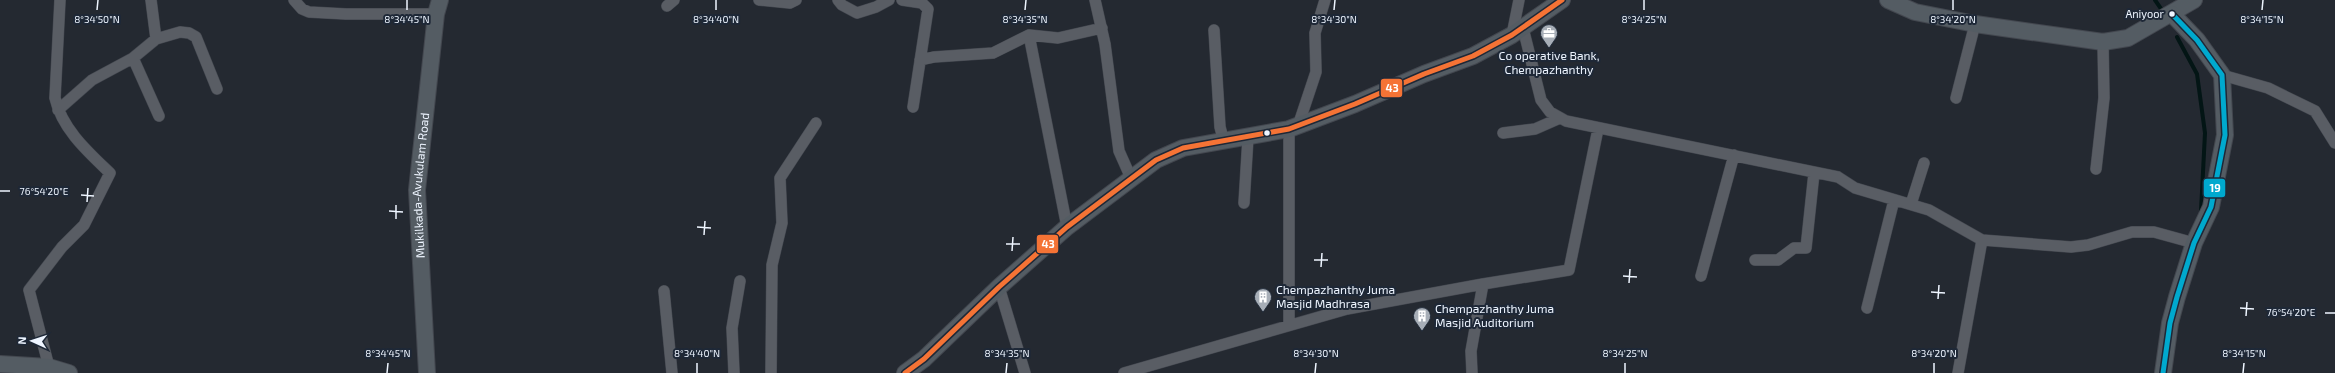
<svg xmlns="http://www.w3.org/2000/svg" width="2335" height="373" font-family="'Exo 2',sans-serif">
<style>
.lines{fill:none;stroke-linecap:round;stroke-linejoin:round}
.stream{stroke:#031515;stroke-width:4}
.street-casing{stroke:#43474f;stroke-width:12}
.secondary-casing{stroke:#43474f;stroke-width:18}
.street{stroke:#595d64;stroke-width:11}
.secondary{stroke:#545c63;stroke-width:16}
.bus-1-casing{stroke:#1e2837;stroke-width:8}
.bus-2-casing{stroke:#1e2837;stroke-width:8}
.bus-1{stroke:#f57335;stroke-width:5}
.bus-2{stroke:#00a9ce;stroke-width:5}
.ticks{fill:none;stroke:#eef5ff;stroke-width:1.5}
.bus-dot{fill:#eef5ff;stroke:#1e2837;stroke-width:1.5}
.labels{text-anchor:middle;stroke-width:4;stroke-linejoin:round;paint-order:stroke}
.bus-label{font-size:11px;fill:#eef5ff;stroke:#1e2837;text-anchor:end}
.poi-label{font-size:12px;fill:#eef5ff;stroke:#1e2837;text-anchor:start}
.street-label{font-size:12px;fill:#eef5ff;stroke:#1e2837}
.ticks-label{font-size:10px;text-anchor:middle;fill:#eef5ff;stroke:#1e2837;stroke-width:4;stroke-linejoin:round;paint-order:stroke}
.line-badge{stroke:#1e2837;stroke-width:1.5}
.badge-label{font-size:11px;text-anchor:middle;font-weight:bold;fill:#fff}
</style>
<rect width="100%" height="100%" fill="#242931"/>
<g class="lines">
<path class="stream" d="M2155,0L2164,13
M2177,37L2197,74L2205,133L2201,211"/>
<g class="street-casing">
<path id="street" d="M151,0L156,39
M294,0L302,9L309,12L346,14H436
M759,0L790,3L796,0
M838,0L842,5L857,13L876,7L889,0
M902,0L922,3L928,9L913,107
M1095,0L1105,44L1119,151L1131,178
M667,6L674,0
M1523,28L1541,100L1550,112L1566,121L1838,177L1855,188L1929,210L1982,240L2071,247L2088,245L2132,232H2154L2194,243
M1214,30L1220,127L1224,142
M1029,35L1067,227
M1512,35L1519,0
M133,58L159,116
M920,60L934,57L993,53L1029,35L1058,38L1102,28
M2222,75L2268,88L2315,111L2335,143
M1956,98L1975,24
M58,110L92,80L133,58L156,39L180,32L189,33L196,37L217,89
M1298,126L1316,72L1315,33L1325,0
M1289,129V325
M1503,133L1535,129L1560,118
M2096,169L2104,98L2103,42
M1244,203L1248,138
M1911,204L1924,163
M1755,260H1778L1794,248H1806L1814,173
M1701,276L1734,155
M1483,284L1569,270L1598,129
M999,287L1025,373
M664,291L672,373
M1867,308L1894,200
M49,367L29,290L62,247L84,225L110,173C88,152 62,129 55,98L60,0
M734,373L732,328L740,281
M771,373L772,265L782,223L780,178L816,123
M1124,373L1347,309L1483,284L1471,351L1472,373
M1958,373L1982,240"/>
</g>
<g class="secondary-casing">
<g id="secondary">
<path d="M1888,0L1915,12L1975,24L2103,42L2128,38L2194,0"/>
<path d="M0,364L49,367L69,373"/>
<path id="s1" d="M427,373L417,190L436,14L440,0"/>
<path d="M905,373L924,359L999,287L1067,227L1156,160L1183,148L1289,129L1355,104L1424,74L1473,56L1512,35L1562,0"/>
<path d="M2163,373L2170,323L2177,297L2194,243L2211,207L2225,135L2222,75L2197,40L2172,14"/>
</g>
</g>
<use href="#street" class="street"/>
<use href="#secondary" class="secondary"/>
<g class="bus-1-casing">
<path id="bus-1" d="M905,373L924,359L999,287L1067,227L1156,160L1183,148L1289,129L1355,104L1424,74L1473,56L1512,35L1562,0"/>
</g>
<g class="bus-2-casing">
<path id="bus-2" d="M2163,373L2170,323L2177,297L2194,243L2211,207L2225,135L2222,75L2197,40L2172,14"/>
</g>
<use href="#bus-1" class="bus-1"/>
<use href="#bus-2" class="bus-2"/>
</g>
<path class="ticks" d="M97,10L98,0M407,10V0M716,10V0M1025,10L1026,0M1334,10L1335,0M1644,10V0M1953,10V0M2262,10L2263,0M0,191H10M81,195L94,196M87,202L88,188M389,211L403,212M396,219V205M697,227L711,228M704,235L705,221M1006,244H1020M1012,251L1013,237M1314,260H1328M1321,267L1322,253M1623,276L1637,277M1629,283L1630,269M1931,292L1945,293M1938,299L1939,285M2240,308L2254,309M2325,313H2335M2246,316L2247,302M387,373L388,363M697,373V363M1006,373L1007,363M1315,373L1316,363M1625,373V363M1934,373V363M2243,373L2244,363"/>
<defs>
<g id="office-pin" transform="scale(0.9)"><path d="M0 17L-7.5 6A9.5 9.5 0 1 1 7.5 6Z" fill="#a7aeb7" stroke="#1e2837"/><path d="M-6-3h4V-5.5h4V-3h4V5H-6ZM-1-4.5V-3h2v-1.5ZM-6 0V1H6V0Z" fill="#fff"/></g>
<g id="building-pin" transform="scale(0.9)"><path d="M0 17L-7.5 6A9.5 9.5 0 1 1 7.5 6Z" fill="#a7aeb7" stroke="#1e2837"/><path d="M-4-6H4V6H1V3H-1V6H-4ZM-2.5-4.3h1.7v1.8h-1.7ZM.8-4.3h1.7v1.8H.8ZM-2.5-1h1.7V.8h-1.7ZM.8-1h1.7V.8H.8Z" fill="#fff"/></g>
</defs>
<g fill-rule="evenodd">
<use href="#office-pin" x="1549" y="33"/>
<use href="#building-pin" x="1263" y="297"/>
<use href="#building-pin" x="1422" y="316"/>
</g>
<g class="bus-dot">
<circle cx="2172" cy="14" r="3.5"/>
<circle cx="1267" cy="133" r="3.5"/>
</g>
<g class="labels">
<g class="bus-label">
<text x="2164" y="18">Aniyoor</text>
</g>
<g class="poi-label">
<text x="1549" y="60" text-anchor="middle">Co operative Bank,<tspan x="1549" dy="14">Chempazhanthy</tspan></text>
<text x="1276" y="294">Chempazhanthy Juma<tspan x="1276" dy="14">Masjid Madhrasa</tspan></text>
<text x="1435" y="313">Chempazhanthy Juma<tspan x="1435" dy="14">Masjid Auditorium</tspan></text>
</g>
<g class="street-label">
<text dy="4" stroke="none"><textPath href="#s1" startOffset="188">Mukilkada-Avukulam Road</textPath></text>
</g>
</g>
<g class="ticks-label">
<text x="97" y="23">8°34'50"N</text>
<text x="407" y="23">8°34'45"N</text>
<text x="716" y="23">8°34'40"N</text>
<text x="1025" y="23">8°34'35"N</text>
<text x="1334" y="23">8°34'30"N</text>
<text x="1644" y="23">8°34'25"N</text>
<text x="1953" y="23">8°34'20"N</text>
<text x="2262" y="23">8°34'15"N</text>
<text x="44" y="195">76°54'20"E</text>
<text x="2291" y="316">76°54'20"E</text>
<text x="388" y="357">8°34'45"N</text>
<text x="697" y="357">8°34'40"N</text>
<text x="1007" y="357">8°34'35"N</text>
<text x="1316" y="357">8°34'30"N</text>
<text x="1625" y="357">8°34'25"N</text>
<text x="1934" y="357">8°34'20"N</text>
<text x="2244" y="357">8°34'15"N</text>
</g>
<g class="line-badge">
<rect x="1380" y="78" width="23" height="20" rx="4" fill="#f57335"/>
<rect x="2203" y="178" width="23" height="20" rx="4" fill="#00a9ce"/>
<rect x="1036" y="234" width="23" height="20" rx="4" fill="#f57335"/>
</g>
<g class="badge-label">
<text x="1392" y="92">43</text>
<text x="2215" y="192">19</text>
<text x="1048" y="248">43</text>
</g>
<g transform="translate(32 341) rotate(273)" stroke="#1e2837" stroke-width="3" paint-order="stroke">
<path d="M0-3L7 15L0 10L-7 15Z" fill="#eef5ff"/>
<text y="-6" font-size="11" font-weight="bold" text-anchor="middle" fill="#eef5ff">N</text>
</g>
</svg>
